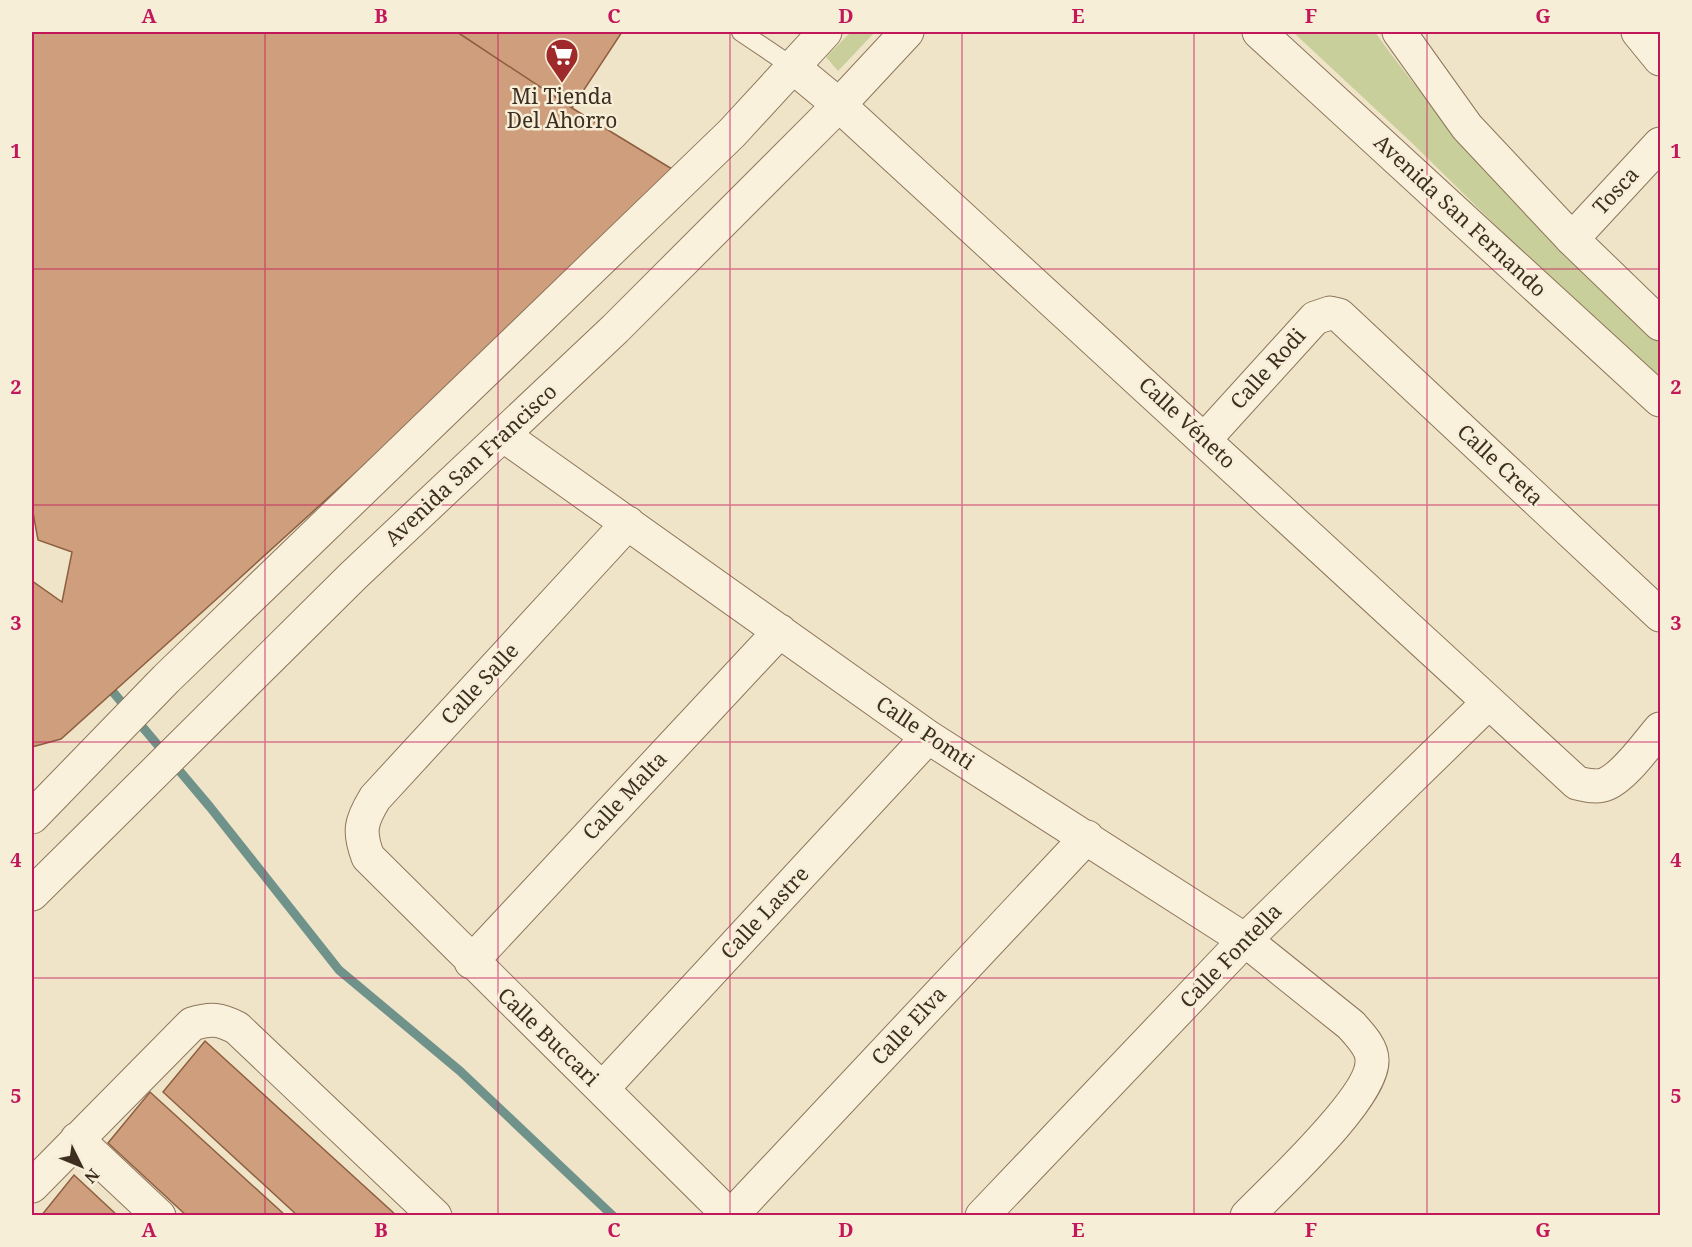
<svg xmlns="http://www.w3.org/2000/svg" width="1692" height="1247" font-family="'Noto Serif',serif">
<style>
.green{fill:#c9cf9b}
.lines{fill:none;stroke-linecap:round;stroke-linejoin:round}
.stream{stroke:#6f938a;stroke-width:9}
.building{fill:#cf9f7d;stroke:#8d5f41;stroke-width:1.5}
.service-casing{stroke:#8d765c;stroke-width:20}
.minor-casing{stroke:#8d765c;stroke-width:35}
.tertiary-casing{stroke:#8d765c;stroke-width:35}
.service{stroke:#faf1dc;stroke-width:18}
.minor{stroke:#faf1dc;stroke-width:33}
.tertiary{stroke:#faf1dc;stroke-width:33}
.grid{fill:none;stroke:#c2185b;stroke-width:1.5;stroke-opacity:0.55}
.labels{text-anchor:middle;stroke-width:5;stroke-linejoin:round;paint-order:stroke}
.poi-label{font-size:21px;fill:#3d2e20;stroke:#f7eed8}
.street-label{font-size:21px;fill:#3d2e20;stroke:#f7eed8}
.neatline{fill:none;stroke:#c2185b;stroke-width:2}
.grid-label{font-size:20px;text-anchor:middle;font-weight:bold;fill:#c2185b}
</style>
<rect width="100%" height="100%" fill="#f0e4c8"/>
<path class="green" d="M851,32H875L838,71L826,57Z
M1293,32H1375C1457,147 1558,247 1660,344V377L1552,281L1413,144Z"/>
<g class="lines">
<path class="stream" d="M111,683L113,692L210,807L339,970L460,1071L613,1216"/>
</g>
<path class="building" d="M32,32H457L572,108L672,169L406,427L220,596L61,739L32,747V581L62,602L72,552L38,540L32,507Z
M457,32H622L572,108Z
M205,1041L397,1216H298L163,1092Z
M150,1092L286,1216H187L108,1143Z
M74,1175L118,1216H41Z"/>
<g class="lines">
<g class="service-casing">
<path id="service" d="M741,32L793,67"/>
</g>
<g class="minor-casing">
<path id="minor" d="M1638,32L1660,59
M793,67L839,105L1577,783C1587,785 1597,788 1606,784C1625,776 1647,744 1660,729
M1572,239L1660,144
M503,435L928,737L1245,940L1351,1025C1359,1034 1372,1047 1372,1060C1374,1097 1275,1187 1247,1216
M1205,439L1315,318L1330,313L1339,315L1660,615
M628,523L375,798C361,821 358,831 368,857L730,1216
M471,962L780,631
M602,1089L928,737
M77,1139L159,1216
M32,1186L192,1024C211,1018 220,1019 237,1028L435,1216
M731,1216L1087,837
M982,1216L1245,940L1488,703"/>
</g>
<g class="tertiary-casing">
<path id="tertiary" d="M1259,32L1660,400
M1399,32L1467,127L1572,239L1660,324
M32,817L166,679L732,133L825,32
M32,894L353,576L615,329L839,105L907,32"/>
</g>
<use href="#service" class="service"/>
<use href="#minor" class="minor"/>
<use href="#tertiary" class="tertiary"/>
</g>
<path class="grid" d="M265,32V1216M498,32V1216M730,32V1216M962,32V1216M1194,32V1216M1427,32V1216M32,269H1660M32,505H1660M32,742H1660M32,978H1660"/>
<defs>
<g id="supermarket-pin" transform="scale(1.725)"><path d="M0 17L-7.5 6A9.5 9.5 0 1 1 7.5 6Z" fill="#9e2a2b" stroke="#f7eed8"/><path d="M-6-5.5h2.5l.6 2H6L4.5 2H-2.5L-4.4-4H-6ZM-1.5 3.2a1.3 1.3 0 1 0 .1 0ZM3 3.2a1.3 1.3 0 1 0 .1 0Z" fill="#fff"/></g>
</defs>
<g fill-rule="evenodd">
<use href="#supermarket-pin" x="562" y="55"/>
</g>
<g class="labels">
<g class="poi-label">
<text x="562" y="104">Mi Tienda<tspan x="562" dy="24">Del Ahorro</tspan></text>
</g>
<g class="street-label">
<text transform="translate(1616 191) rotate(-47)" y="7">Tosca</text>
<text transform="translate(1460 216) rotate(43)" y="7">Avenida San Fernando</text>
<text transform="translate(1268 369) rotate(-48)" y="7">Calle Rodi</text>
<text transform="translate(1187 423) rotate(43)" y="7">Calle Véneto</text>
<text transform="translate(471 465) rotate(-43)" y="7">Avenida San Francisco</text>
<text transform="translate(1500 465) rotate(43)" y="7">Calle Creta</text>
<text transform="translate(480 684) rotate(-47)" y="7">Calle Salle</text>
<text transform="translate(925 733) rotate(34)" y="7">Calle Pomti</text>
<text transform="translate(625 796) rotate(-47)" y="7">Calle Malta</text>
<text transform="translate(765 913) rotate(-47)" y="7">Calle Lastre</text>
<text transform="translate(1231 956) rotate(-46)" y="7">Calle Fontella</text>
<text transform="translate(909 1026) rotate(-47)" y="7">Calle Elva</text>
<text transform="translate(548 1037) rotate(44)" y="7">Calle Buccari</text>
</g>
</g>
<rect width="1692" height="1247" fill="none" stroke="#f7eed8" stroke-width="66"/>
<g transform="translate(81 1166) rotate(133)" stroke="#f7eed8" stroke-width="4.5" paint-order="stroke">
<path d="M0-4.5L10 22L0 15L-10 22Z" fill="#3d2e20"/>
<text y="-9" font-size="16" font-weight="bold" text-anchor="middle" fill="#3d2e20">N</text>
</g>
<rect x="33" y="33" width="1626" height="1181" class="neatline"/>
<g class="grid-label">
<text x="149" y="23">A</text>
<text x="381" y="23">B</text>
<text x="614" y="23">C</text>
<text x="846" y="23">D</text>
<text x="1078" y="23">E</text>
<text x="1311" y="23">F</text>
<text x="1543" y="23">G</text>
<text x="16" y="158">1</text>
<text x="1676" y="158">1</text>
<text x="16" y="394">2</text>
<text x="1676" y="394">2</text>
<text x="16" y="630">3</text>
<text x="1676" y="630">3</text>
<text x="16" y="867">4</text>
<text x="1676" y="867">4</text>
<text x="16" y="1103">5</text>
<text x="1676" y="1103">5</text>
<text x="149" y="1237">A</text>
<text x="381" y="1237">B</text>
<text x="614" y="1237">C</text>
<text x="846" y="1237">D</text>
<text x="1078" y="1237">E</text>
<text x="1311" y="1237">F</text>
<text x="1543" y="1237">G</text>
</g>
</svg>
